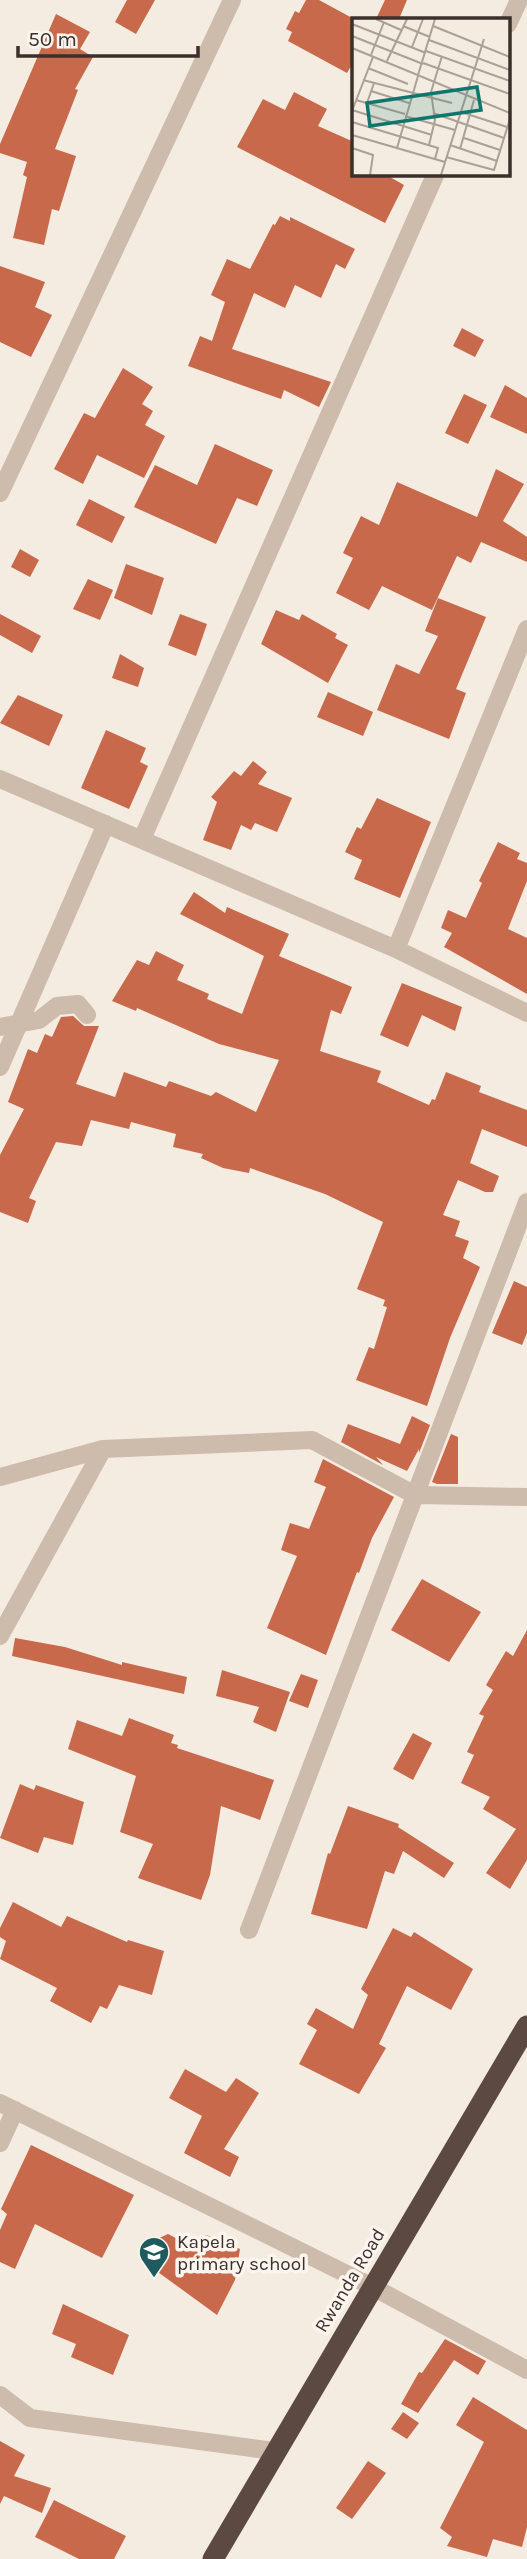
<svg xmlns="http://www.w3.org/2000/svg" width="527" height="2559" font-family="Karla,sans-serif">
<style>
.building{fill:#c8694b}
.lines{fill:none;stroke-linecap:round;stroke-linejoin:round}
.street{stroke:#cdbbac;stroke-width:18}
.highway{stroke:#5c4a42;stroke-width:21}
.labels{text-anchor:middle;stroke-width:7;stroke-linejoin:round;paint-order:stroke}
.poi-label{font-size:19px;fill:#3b302b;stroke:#fbf5ee;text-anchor:start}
.street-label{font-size:19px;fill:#3b302b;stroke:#fbf5ee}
.inset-road{fill:none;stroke:#aaa098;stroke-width:2}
.view{fill:#0f766e;fill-opacity:0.15;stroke:#0f766e;stroke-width:3.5}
.inset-edge{fill:none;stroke:#3b302b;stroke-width:3.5}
</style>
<rect width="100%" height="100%" fill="#f4ebe1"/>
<path class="building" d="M127,0H155L136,34L115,22Z
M306,0H319L354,19V61L347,73L288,41L292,32L286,29L295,11L299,13Z
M385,0H407L399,19H376Z
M56,14L90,32L80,49L93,57L75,89L78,90L55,149L76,156L59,211L52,209L44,245L13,238L27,177L23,175L27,162L0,153V144Z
M294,92L327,109L318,126L354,142V173H383L404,185L385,223L237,147L263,99L285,110Z
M280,216L290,221V217L355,249L345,269L336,264L321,298L295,285L285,308L254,293L232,349L331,382L319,407L284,390L281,399L188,366L200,336L212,341L225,302L211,295L227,259L250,269L273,224L275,225Z
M0,266L45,282L35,307L52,315L31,357L0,342Z
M462,328L484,340L475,357L453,346Z
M123,368L153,387L142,404L153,411L145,425L165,436L144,478L97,455L83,484L54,469L84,413L95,418Z
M505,385L527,398V434L490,417Z
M464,394L487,405L468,444L445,433Z
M215,444L273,470L257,506L237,498L216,544L134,507L155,465L197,485Z
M496,469L524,484L503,521L527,537V562L481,542L471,563L457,556L432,610L382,586L369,610L336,593L353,558L343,553L361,516L379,525L397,482L477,517Z
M89,499L125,517L112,543L76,525Z
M20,549L39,560L30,577L11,567Z
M126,564L164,578L152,615L114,598Z
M88,579L113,590L100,620L73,609Z
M438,598L486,617L456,689L466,693L449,739L377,710L396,664L419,674L438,636L425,631Z
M276,610L299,620L302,614L337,634L335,638L348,645L328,683L261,644Z
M0,614L41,636L32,653L0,635Z
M180,614L207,624L196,656L168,645Z
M120,654L144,668L138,687L112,678Z
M328,692L373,712L363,736L317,717Z
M18,695L63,715L49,746L0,723Z
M106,730L146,748L140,762L148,766L129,809L81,788Z
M253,761L267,772L258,784L292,798L277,832L255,823L251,830L241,825L231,850L203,840L217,802L211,797L234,771L241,776Z
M377,798L431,822L400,898L354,879L362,860L345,852L357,827L361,829Z
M498,842L520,853L517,859L527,863V881L508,929L527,938V994L444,947L452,933L441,928L448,910L466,918L482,883L479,881Z
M194,892L225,913L227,907L289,934L279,956L352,987L341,1014L331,1010L320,1051L381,1071L377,1082L429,1105L432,1099L435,1100L446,1072L481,1086L479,1092L527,1110V1147L482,1129L470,1163L499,1176L493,1192H485L458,1180L443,1215L460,1221L455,1236L469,1241L463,1258L480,1267L450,1338L427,1406L356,1380L369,1347L374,1349L387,1307L383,1306L385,1300L357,1289L383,1222L325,1194L250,1168L249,1173L223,1168L201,1158L203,1154L173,1147L176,1134L131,1122L129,1129L91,1120L82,1146L56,1142L29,1198L36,1201L28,1223L0,1212V1155L24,1109L8,1102L28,1049L37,1053L45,1034L52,1037L61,1017L73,1016L84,1026H99L76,1084L115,1097L124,1072L166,1087L169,1081L211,1096L216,1092L256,1112L279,1060L219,1044L137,1008L136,1011L112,1001L137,960L149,965L156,951L184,965L177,980L209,994L207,999L242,1014L264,956L180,914Z
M402,983L462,1007L455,1031L422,1015L408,1047L380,1035Z
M514,1281L527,1287V1333L522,1345L492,1333Z
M412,1416L430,1425L419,1453V1449L407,1471L376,1457L383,1465L341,1442L348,1424L400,1444Z
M451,1434L458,1437V1484H437L432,1482Z
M323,1459L394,1497L372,1538L359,1573L357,1572L326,1655L267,1628L297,1556L281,1550L290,1523L309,1529L326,1487L314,1482Z
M422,1579L481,1612L449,1662L391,1630Z
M527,1630V1860L510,1889L486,1873L516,1829L483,1809L490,1797L461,1783L474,1755L467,1752L484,1716L479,1714L493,1690L486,1685L506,1651L513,1656Z
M15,1638L65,1647L122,1665V1662L187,1677L184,1694L12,1656Z
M222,1670L290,1692L276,1732L253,1722L259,1707L216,1696Z
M301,1674L318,1680L308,1708L289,1701Z
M129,1718L174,1735L171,1743L178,1745L177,1748L274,1780L260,1820L221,1806L210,1875L201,1900L138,1878L153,1844L120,1832L136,1776L68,1749L77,1720L122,1736Z
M413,1733L432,1743L413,1780L393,1769Z
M20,1784L34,1790L36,1785L84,1802L73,1845L44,1837L38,1853L0,1838Z
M348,1806L399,1824L398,1827L454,1863L444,1878L403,1851L394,1874L385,1871L367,1929L311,1914L328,1853L330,1854Z
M13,1902L61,1927L67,1916L127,1942L128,1940L164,1951L152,1995L119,1985L107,2009L100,2006L91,2023L50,2001L57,1988L0,1959L6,1941L0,1937V1928Z
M393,1928L411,1937L414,1932L473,1969L451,2010L407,1986L379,2044L386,2048L359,2094L299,2064L317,2030L307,2024L316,2008L353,2029L368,1995L361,1989Z
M185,2069L226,2092L236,2078L259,2093L224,2149L239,2157L230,2177L184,2153L202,2116L169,2098Z
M31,2145L134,2195L102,2258L35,2224L15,2269L0,2262V2230L7,2214L1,2209Z
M168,2234L197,2249L206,2235L240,2249L235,2280L217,2315L151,2267L150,2252L157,2239Z
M63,2304L129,2335L113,2375L71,2357L76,2344L52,2334Z
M445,2339L486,2361L478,2375L454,2360L418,2413L401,2404L419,2372L422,2373Z
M473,2397L527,2430V2527L522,2547L493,2539L487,2557L447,2546L452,2537L440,2528L484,2442L456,2425Z
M403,2412L419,2423L407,2439L391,2429Z
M0,2441L25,2455L14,2476L51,2488L42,2513L4,2496L0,2504Z
M368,2461L386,2473L352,2519L336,2508Z
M54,2500L126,2536L114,2559H79L35,2537Z"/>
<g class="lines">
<path class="street" d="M508,24L519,0
M0,493L232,0
M0,779L396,949L527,1013
M142,839L436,173
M396,949L527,629
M0,1027L39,1020L57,1006L78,1004L87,1015
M0,1067L106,824
M0,1477L103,1449L312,1440L415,1495L527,1497
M0,1636L103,1449
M249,1930L527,1202
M0,2103L371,2286L527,2370
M0,2143L15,2110
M0,2395L30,2418L274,2451"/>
<path class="highway" d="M213,2559L527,2026"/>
</g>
<defs>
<g id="school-pin" transform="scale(1.575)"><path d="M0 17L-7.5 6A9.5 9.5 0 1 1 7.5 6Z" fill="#1f5a5e" stroke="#fbf5ee"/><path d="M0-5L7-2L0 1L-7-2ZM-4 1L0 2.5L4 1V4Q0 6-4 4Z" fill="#fff"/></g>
</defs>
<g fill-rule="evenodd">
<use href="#school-pin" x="154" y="2252"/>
</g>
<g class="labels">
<g class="poi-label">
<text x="177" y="2248">Kapela<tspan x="177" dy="22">primary school</tspan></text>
</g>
<g class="street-label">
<text transform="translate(349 2280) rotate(-59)" y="7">Rwanda Road</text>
</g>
</g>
<g transform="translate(352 18)">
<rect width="158" height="158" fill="#f4ebe1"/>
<path class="inset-road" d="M24,1L49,12M0,6L74,35M51,8L78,19M81,8L158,39M0,18L71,46M77,22L158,52M60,29L71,1M0,30L158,95M74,33L158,63M19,37L32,4M35,43L55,1M71,45L158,76M16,50L56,66M66,57L83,1M11,62L100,85M19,73L57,85M4,82L53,96M15,85L22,65M0,92L80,117M0,93L21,39M109,94L155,109M81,95L152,120M53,98L103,112M0,104L86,130L83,141M0,117L93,144M112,120L148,132M77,127L83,102L79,74L90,38M98,127L145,143M0,130L21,137L18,157M45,130L66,58M108,131L122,82M94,139L142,152L158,101M89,157L132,21"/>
<path class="view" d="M125,69L129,92L18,108L15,85Z"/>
<rect width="158" height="158" class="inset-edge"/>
</g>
<path d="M18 46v10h180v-10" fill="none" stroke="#3b302b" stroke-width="3.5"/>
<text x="28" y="46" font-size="21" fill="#3b302b" stroke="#fbf5ee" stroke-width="5" paint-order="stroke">50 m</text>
</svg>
